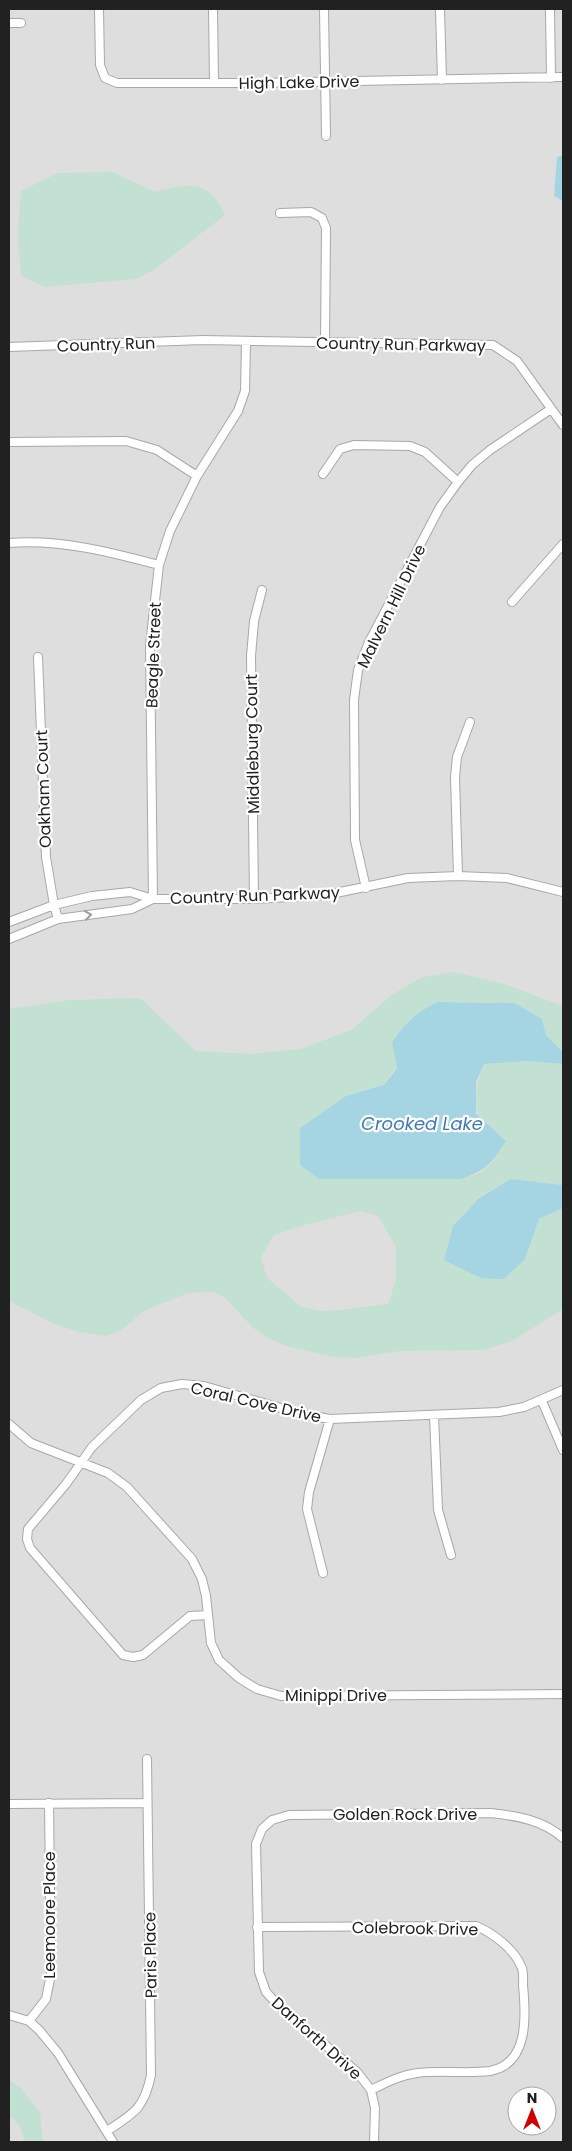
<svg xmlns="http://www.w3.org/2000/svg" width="572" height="2151" font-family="Poppins,sans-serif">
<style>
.residential{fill:#dfdede;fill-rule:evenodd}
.wetland{fill:#c3e1d3;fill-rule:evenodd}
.water{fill:#a5d5e3}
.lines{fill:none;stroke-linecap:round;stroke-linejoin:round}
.street-casing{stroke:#a8a8a8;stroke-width:10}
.street{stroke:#fff;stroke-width:8}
.oneway{stroke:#9b9b9b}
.labels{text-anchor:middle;stroke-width:4.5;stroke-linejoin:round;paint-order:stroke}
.street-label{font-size:16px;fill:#212121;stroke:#fff}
.water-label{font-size:18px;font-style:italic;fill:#427ab2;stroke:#fff}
</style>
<rect width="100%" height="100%" fill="#f2efe8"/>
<path class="residential" d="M9,9H563V2142H9ZM517,2096H547V2126H517Z"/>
<path class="wetland" d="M113,172L155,192C189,183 209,179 225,215L154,270L136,279L45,287L21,276L18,234L21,191L58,173Z
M454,972L505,984L563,1006V1052L546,1035L542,1019L491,1002H438L384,1085L346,1096L300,1164L319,1179H461L482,1172L495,1159C479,1121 468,1104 484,1064L526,1061L563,1064V1185L512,1179L479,1197L453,1226L525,1259L539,1219L563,1208V1309L512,1341L484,1350L400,1351L356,1358L333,1357L286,1346L270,1339L253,1328L226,1299L215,1292L188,1293L144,1311L120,1331L106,1336L78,1332L52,1323L9,1301V1009L69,1000L140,998L196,1051L250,1054L300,1049L351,1030L393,994L422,977ZM361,1211L378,1216L396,1247V1280L388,1304L339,1310L322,1311L302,1307L267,1278L261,1257L274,1235L301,1226Z
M9,2080L22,2089L40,2112L43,2142H24C23,2129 19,2124 9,2116Z"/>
<path class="water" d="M563,155V201L554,196L557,157Z
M438,1002L514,1003L542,1019L546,1035L563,1052V1064L526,1061L484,1064L476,1082V1114L506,1141C491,1164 487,1170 461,1179H319L300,1165V1128L346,1096L384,1085L397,1068L392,1042C405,1024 417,1011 438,1002Z
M511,1179L563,1185V1208L539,1219L525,1259L504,1279L481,1278L444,1260L453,1226L479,1198Z"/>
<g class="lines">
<g class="street-casing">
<path id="street" d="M99,9L100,65L105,78L117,83H248L563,77
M213,9L214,83
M324,9L326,136
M440,9L442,80
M550,9L551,78
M9,23H21
M280,213L311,212L322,218L326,228L325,343
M9,347L203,340L493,345L517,361L563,425
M9,442L126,441L157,450L197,476
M323,474L340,449L354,445L410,446L425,452L458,482
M9,543C60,539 110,552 159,565
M512,602L563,544
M38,657L46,857L54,905L58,919
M458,876L455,777L457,757L470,722
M366,888L355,840L354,700L358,670L369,642L440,507L458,482L472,465L490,450L551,409
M153,899L150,645L159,565L170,531L197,476L238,411L245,391L246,342
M254,899L251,656L254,621L262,590
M9,922L54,905L92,896L130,892L153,899H254L326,895L408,878L458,876L507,878L563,892
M9,939L58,919L132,909L153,899
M542,1401L563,1450
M434,1416L438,1510L451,1555
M9,1424L31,1443L108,1473L127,1487L192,1559L202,1579L206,1596L211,1643L219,1660L239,1678L257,1689L281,1696L563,1694
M323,1573L307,1509L309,1492L330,1419
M208,1615L190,1616L143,1655L133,1657L123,1655L30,1548L27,1539L28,1529L66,1484L92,1447L141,1400L161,1388L182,1384L204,1386L302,1414L330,1419L499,1412L524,1407L563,1390
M9,1804L147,1803
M257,1927L476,1926C493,1933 514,1949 521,1966C524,1971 523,1979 523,1985C526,2016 529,2064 490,2071C466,2074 441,2070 417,2073C400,2075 386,2083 371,2090
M9,2015L29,2021L39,2030L58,2053L113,2142
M29,2021L46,1999L51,1974L49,1803
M107,2131C134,2113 144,2109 151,2075L147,1759
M374,2142L375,2108L371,2090L357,2072L279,2006L266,1992L259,1972L256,1844L262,1829L272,1820L289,1815L491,1813C517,1816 543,1820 563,1838"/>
</g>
<use href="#street" class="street"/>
</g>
<defs><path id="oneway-chevron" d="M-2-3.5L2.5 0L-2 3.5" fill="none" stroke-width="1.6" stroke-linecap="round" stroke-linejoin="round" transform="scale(1.25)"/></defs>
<use class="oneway" href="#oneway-chevron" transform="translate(88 915) rotate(-8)"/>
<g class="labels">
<g class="street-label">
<text transform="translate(299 82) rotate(-1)" y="6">High Lake Drive</text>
<text transform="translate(106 344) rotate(-2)" y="6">Country Run</text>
<text transform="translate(401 344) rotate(1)" y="6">Country Run Parkway</text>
<text transform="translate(391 606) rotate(-64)" y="6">Malvern Hill Drive</text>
<text transform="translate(153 655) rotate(-88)" y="6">Beagle Street</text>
<text transform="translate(252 744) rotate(-91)" y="6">Middleburg Court</text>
<text transform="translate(43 789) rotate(-92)" y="6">Oakham Court</text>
<text transform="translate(255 895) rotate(-2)" y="6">Country Run Parkway</text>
<text transform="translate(256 1402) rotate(13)" y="6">Coral Cove Drive</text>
<text x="336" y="1701">Minippi Drive</text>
<text x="405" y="1820">Golden Rock Drive</text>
<text transform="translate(49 1915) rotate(-90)" y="6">Leemoore Place</text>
<text transform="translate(415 1928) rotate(1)" y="6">Colebrook Drive</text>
<text transform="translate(150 1955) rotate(-91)" y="6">Paris Place</text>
<text transform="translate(317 2038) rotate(42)" y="6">Danforth Drive</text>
</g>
<g class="water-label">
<text x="422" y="1130">Crooked Lake</text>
</g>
</g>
<rect width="572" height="2151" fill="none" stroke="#212121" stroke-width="20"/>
<g transform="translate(532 2111)"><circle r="24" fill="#ffffff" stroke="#a6a6a6"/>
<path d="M0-4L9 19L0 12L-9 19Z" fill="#d30000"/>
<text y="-8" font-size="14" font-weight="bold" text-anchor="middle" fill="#212121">N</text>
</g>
</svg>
